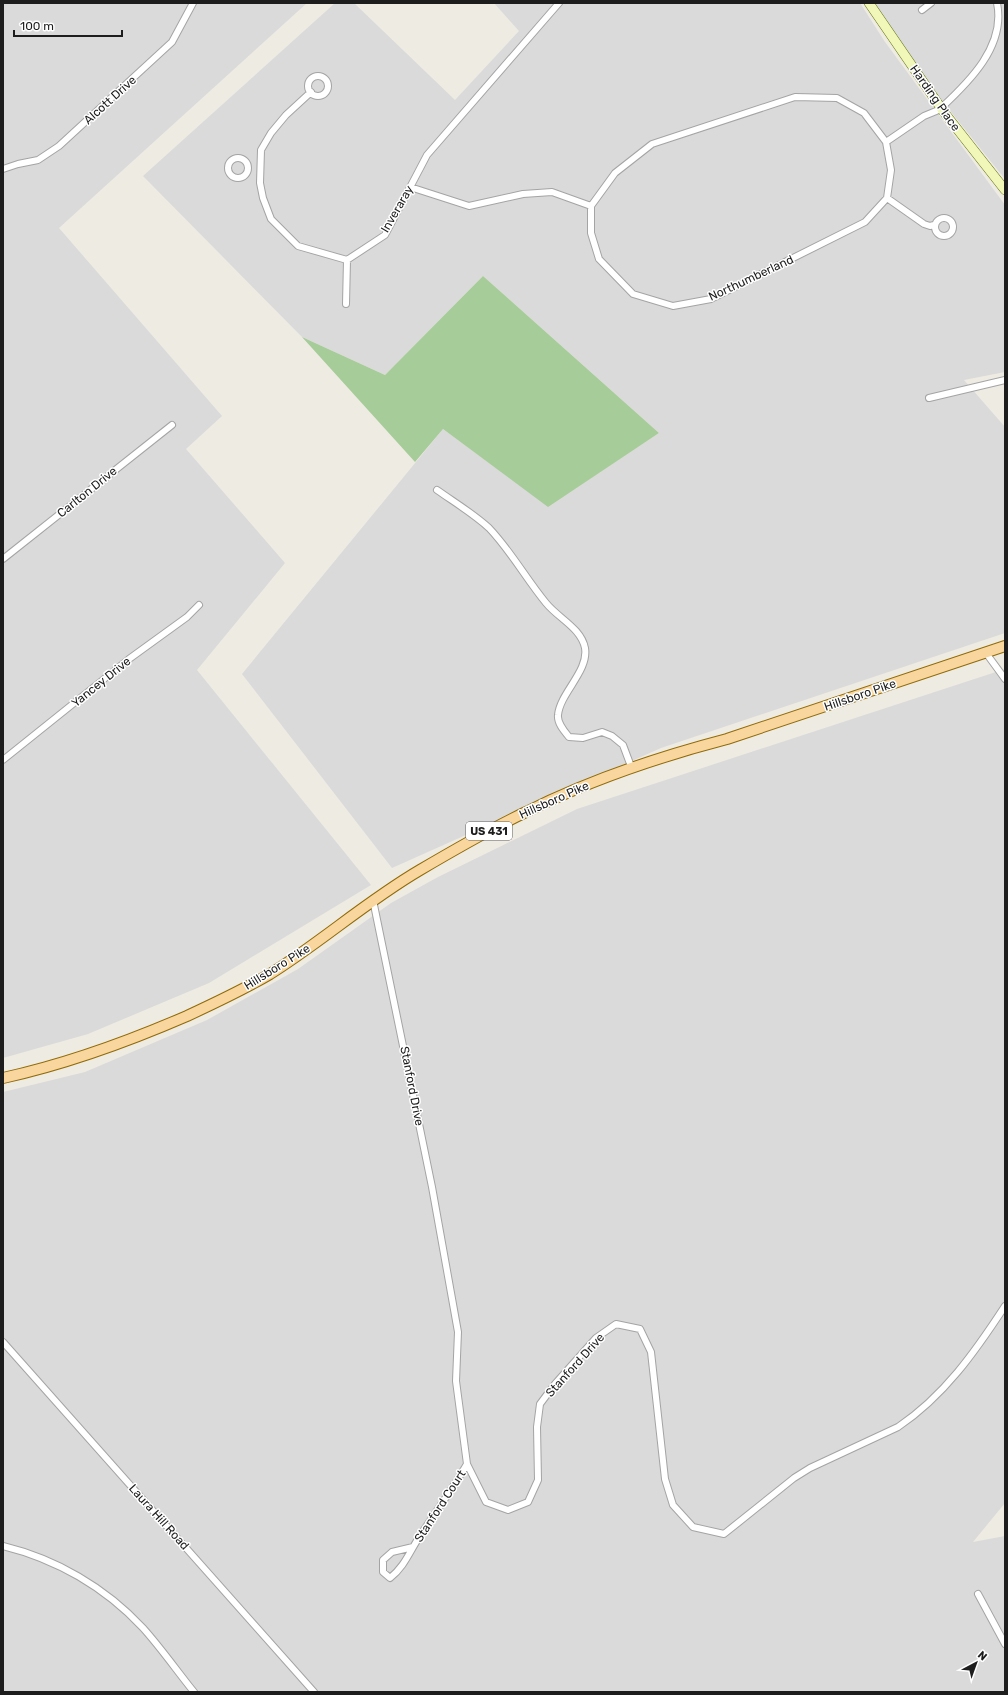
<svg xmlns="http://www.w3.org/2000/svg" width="1008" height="1695" font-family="Rubik,sans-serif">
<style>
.residential{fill:#dbdada}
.forest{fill:#a6cc99}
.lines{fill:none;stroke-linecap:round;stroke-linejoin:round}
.street-casing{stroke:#a4a4a4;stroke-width:8}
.secondary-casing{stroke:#5f6f09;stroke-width:10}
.primary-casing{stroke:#906a06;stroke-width:12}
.street{stroke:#fff;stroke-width:6}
.secondary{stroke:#f0f7b8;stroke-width:9}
.primary{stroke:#f8d69e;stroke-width:10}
.labels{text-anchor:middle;stroke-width:3;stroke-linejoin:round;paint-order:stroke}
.shield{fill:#fff;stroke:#616161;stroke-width:1}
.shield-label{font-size:11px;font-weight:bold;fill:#1d1d1d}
.street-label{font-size:12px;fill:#1d1d1d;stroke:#fff}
</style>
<rect width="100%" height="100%" fill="#eeebe3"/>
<path class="residential" d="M3,3H307L59,228L222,416L186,449L285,563L197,670L371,885L209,983L88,1034L3,1058Z
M335,3H354L455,100L519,31L494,3H860L885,42L1005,205V372L964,380L1005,427V633L661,748L392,868L242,674L443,429L548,506L659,433L483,276L385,375L302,337L143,176Z
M875,3H1005V179L927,82Z
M1005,669V1503L973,1542L1005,1536V1692H3V1092L85,1072L207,1020L298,969L391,903L438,877L577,809Z"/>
<path class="forest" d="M483,276L659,433L548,507L443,429L415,462L302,337L385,375Z"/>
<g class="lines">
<g class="street-casing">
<path id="street" d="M922,10L931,3
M308 86a10 10 0 1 1 20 0a10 10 0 1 1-20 0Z
M311,92L286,115L271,133L261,150L260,183L263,198L271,219L298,246L347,260L385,235L427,155L559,3
M795,97L837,98L864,113L886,142L891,170L887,198L865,222L711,299L673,306L633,294L599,259L591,233V206L615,173L652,144Z
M941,108C969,82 1006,46 997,3
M886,142L924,116L941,109
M228 168a10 10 0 1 1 20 0a10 10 0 1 1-20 0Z
M3,169L18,164L38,160L59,146L172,42L193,3
M410,187L469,206L523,194L552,192L591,206
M887,198L924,224L930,226L934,225
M935 227a9 9 0 1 1 18 0a9 9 0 1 1-18 0Z
M346,304L347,260
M929,398L1005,380
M437,490C454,502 474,514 489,528C511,551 526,579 546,603C558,618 581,628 585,648C589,671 560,693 558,715C557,723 564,731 569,737L583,738L602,732L612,736L623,745L632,769
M3,559L172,425
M986,653L1005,679
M3,760L129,659L187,617L199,605
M373,900L432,1187L458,1332L456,1381L467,1464L486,1502L508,1510L528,1502L538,1480L537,1427L540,1404L555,1384L596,1338L616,1324L640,1329L651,1352L665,1479L673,1505L693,1527L724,1534L794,1478L810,1468L898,1427C944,1396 975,1352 1005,1306
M3,1342L314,1692
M3,1546C56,1559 105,1587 143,1628C161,1648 177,1671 194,1692
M413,1547L392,1552L383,1560V1572L390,1578C404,1567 409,1553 418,1539C434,1514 452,1490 467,1464
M978,1594L1005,1644"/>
</g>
<g class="secondary-casing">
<path id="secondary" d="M869,3L943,111L1005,190"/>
</g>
<g class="primary-casing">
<path id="primary" d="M3,1078C67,1064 127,1042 187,1016C215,1003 243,990 270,974C321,942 367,901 420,870C454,850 490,829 526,812C590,780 658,757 727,739L1005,646"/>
</g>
<use href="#street" class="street"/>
<use href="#secondary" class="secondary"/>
<use href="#primary" class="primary"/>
</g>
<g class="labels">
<rect class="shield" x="466" y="822" width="46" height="18" rx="3"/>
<g class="shield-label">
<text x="489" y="835">US 431</text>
</g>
<g class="street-label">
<text transform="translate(935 98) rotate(55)" y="4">Harding Place</text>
<text transform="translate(110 100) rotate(-42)" y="4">Alcott Drive</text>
<text transform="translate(397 209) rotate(-60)" y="4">Inveraray</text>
<text transform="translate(751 278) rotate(-25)" y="4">Northumberland</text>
<text transform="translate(87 492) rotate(-39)" y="4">Carlton Drive</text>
<text transform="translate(101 682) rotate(-39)" y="4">Yancey Drive</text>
<text transform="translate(860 695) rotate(-19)" y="4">Hillsboro Pike</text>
<text transform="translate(554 800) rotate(-24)" y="4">Hillsboro Pike</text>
<text transform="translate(277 967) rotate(-32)" y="4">Hillsboro Pike</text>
<text transform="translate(412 1086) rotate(79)" y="4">Stanford Drive</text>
<text transform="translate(575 1365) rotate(-48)" y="4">Stanford Drive</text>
<text transform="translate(440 1506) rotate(-57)" y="4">Stanford Court</text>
<text transform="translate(159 1517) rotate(48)" y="4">Laura Hill Road</text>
</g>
</g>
<rect width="1008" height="1695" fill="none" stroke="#1d1d1d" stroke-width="8"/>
<g transform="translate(976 1663) rotate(41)" stroke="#ffffff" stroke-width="3" paint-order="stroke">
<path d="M0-3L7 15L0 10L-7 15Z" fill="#1d1d1d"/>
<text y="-6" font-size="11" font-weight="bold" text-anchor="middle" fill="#1d1d1d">N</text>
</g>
<path d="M14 30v6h108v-6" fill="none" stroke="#1d1d1d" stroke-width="2"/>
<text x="20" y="30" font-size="12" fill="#1d1d1d" stroke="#ffffff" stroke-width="3" paint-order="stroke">100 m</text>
</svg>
